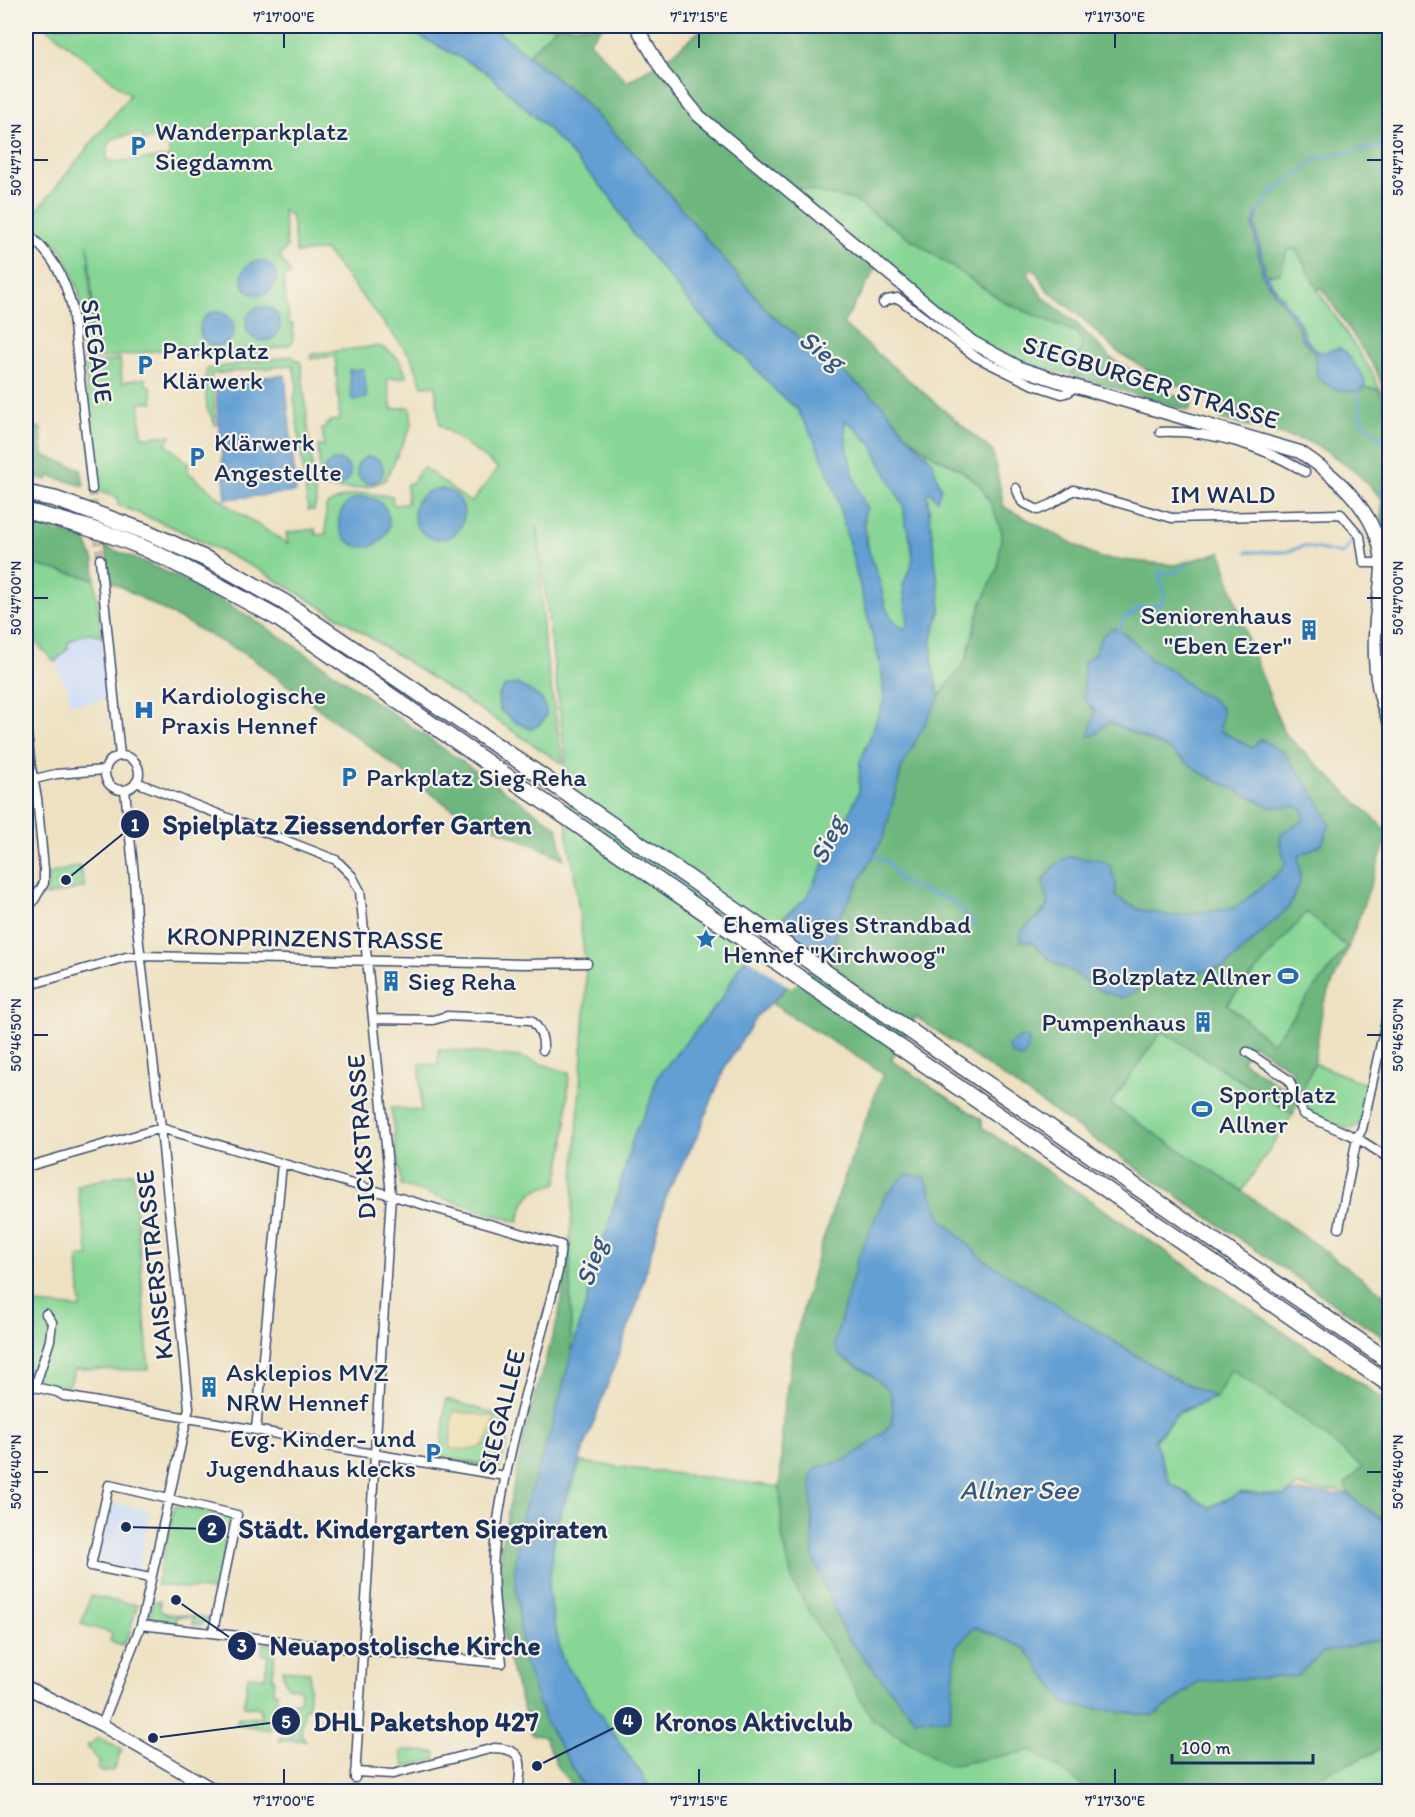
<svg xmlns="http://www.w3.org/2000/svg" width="1415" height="1817" font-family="Itim,sans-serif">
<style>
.built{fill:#ccdbf9}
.green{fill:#87d695;stroke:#51827a;stroke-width:1.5;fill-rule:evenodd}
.forest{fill:#6db77e;stroke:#44736e;stroke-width:1.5;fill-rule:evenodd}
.sand{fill:#eeda9e;stroke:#84847e;stroke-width:1.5}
.water{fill:#639fd3;stroke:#3f6798;stroke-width:1.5;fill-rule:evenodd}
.pier{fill:#eee1c1}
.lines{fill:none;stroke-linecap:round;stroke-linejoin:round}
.stream{stroke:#639fd3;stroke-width:3}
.street-tunnel{stroke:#c4bdad;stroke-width:8;stroke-dasharray:8 4;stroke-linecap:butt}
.street-casing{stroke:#3b4a6d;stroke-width:11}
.secondary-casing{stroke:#3b4a6d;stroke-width:15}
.highway-casing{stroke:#3b4a6d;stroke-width:18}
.street{stroke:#fff;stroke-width:8}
.secondary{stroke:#fff;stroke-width:12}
.highway{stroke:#fff;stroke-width:15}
.ticks{fill:none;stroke:#1b2f5e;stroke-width:2}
.labels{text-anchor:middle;stroke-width:4.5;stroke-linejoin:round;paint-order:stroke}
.poi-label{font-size:26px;fill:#1b2f5e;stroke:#f7f3e8;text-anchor:start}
.street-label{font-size:26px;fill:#1b2f5e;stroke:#f7f3e8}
.water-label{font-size:27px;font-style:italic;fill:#345687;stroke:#f7f3e8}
.leader{fill:none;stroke:#1b2f5e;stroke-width:2}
.callout-dot{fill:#1b2f5e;stroke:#f7f3e8;stroke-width:2}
.mark-label{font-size:18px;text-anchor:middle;font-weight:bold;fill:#fff}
.callout-label{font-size:27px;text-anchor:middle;font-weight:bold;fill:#1b2f5e;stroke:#f7f3e8;stroke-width:4.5;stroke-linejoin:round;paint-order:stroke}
.neatline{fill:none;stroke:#1b2f5e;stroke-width:2}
.ticks-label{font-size:15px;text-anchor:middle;fill:#1b2f5e}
</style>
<rect width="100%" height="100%" fill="#f7f3e8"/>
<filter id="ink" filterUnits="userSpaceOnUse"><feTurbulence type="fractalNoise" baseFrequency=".0167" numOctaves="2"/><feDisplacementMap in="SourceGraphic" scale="12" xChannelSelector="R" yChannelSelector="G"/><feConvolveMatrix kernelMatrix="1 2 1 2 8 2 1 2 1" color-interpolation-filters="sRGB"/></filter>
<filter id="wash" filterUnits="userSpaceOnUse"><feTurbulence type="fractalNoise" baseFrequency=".008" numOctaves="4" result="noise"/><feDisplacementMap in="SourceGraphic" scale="24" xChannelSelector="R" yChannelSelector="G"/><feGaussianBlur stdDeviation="1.35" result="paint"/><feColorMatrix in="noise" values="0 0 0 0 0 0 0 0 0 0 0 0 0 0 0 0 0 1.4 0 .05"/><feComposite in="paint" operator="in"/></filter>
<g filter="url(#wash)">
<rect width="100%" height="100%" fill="#eee1c1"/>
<path class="built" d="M96,634L101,637L108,699L71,704L68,689L55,662L68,648L67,644L78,635Z
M110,1502L150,1511L138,1571L102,1563L96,1555L102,1542Z"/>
<path class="green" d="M44,26H401L485,71L546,127L609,195L635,237L708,324L744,356L777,392L797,409L814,439L835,489L882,672L884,700L860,763L859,791L842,831L805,899L772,927L739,967L721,1000L657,1077L649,1105L635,1132L571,1355L570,1243L586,994L585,961L573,864L567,837L565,755L537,525L544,642L563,764L348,623L263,572L177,529L118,505V498L97,491L93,475L79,292L63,250L27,223L130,95ZM142,134L143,141L167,137L170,157L124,161H107C104,134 121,136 142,134ZM283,210L292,217L296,253L325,250L412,358L422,386L435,385L440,425L498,468L471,503L423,467L412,483L407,484V504L393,505L392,496C383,496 376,494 368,493C358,492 333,499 326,506V534L316,535L315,529L286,533L288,544L234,510L188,472V463L165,443L172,435L142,437L139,403L153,402L151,386H147L145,378L122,382L120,359L94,364L88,244L97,359L192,346L193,356C222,361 263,352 291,344L293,340V324H289L283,277L291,275L280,256L287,247Z
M491,26H557L528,55Z
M790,186L853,200L1006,303L1076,332L1083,344L1072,375L976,351Z
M1296,249L1318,290L1372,372L1380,390L1364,387L1365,384C1359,370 1350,361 1342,349L1337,348L1322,353L1317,351L1305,338L1301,325L1266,275L1280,273L1287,251Z
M378,346C395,352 401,360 407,377L387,379L392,409L410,407L412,424L386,479C369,490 343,490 324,488L320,472L318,446H324L322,428H326V424L330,423V421L340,420L335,356L311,359L312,354Z
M291,356L301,363L316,502L314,510H308L294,397L297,387L293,365L211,374L216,426L207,408L205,378L207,369Z
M845,419L871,444L904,508L905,524L909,532L913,556L912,564L903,585L908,621L906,629L897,625L884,606L881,586L869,555L864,513L851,473L845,435Z
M905,434L932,455L958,468L980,485L992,506L1002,532L998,569L981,605L965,662L939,697L932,664V638L941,608L927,494L930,492Z
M26,563L95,579L101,637C89,629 77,635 68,643V648L55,662L26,633Z
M80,866L85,887L46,896L48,874Z
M1307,912L1348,948L1272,1043L1227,1004Z
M1162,1030L1293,1114L1242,1191L1110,1105Z
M439,1049L520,1057L569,1073L565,1141L557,1183C528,1193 528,1191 518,1222L401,1185L391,1107L421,1111L420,1064L438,1065Z
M1314,1063L1368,1085L1360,1123L1354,1128L1346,1129L1312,1114L1299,1099Z
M133,1172L149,1370L75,1369L68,1388L26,1381V1303L81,1308L78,1257H89L77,1185Z
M1231,1369L1304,1419L1362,1467L1351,1494L1330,1490L1325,1492L1301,1486L1294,1488L1285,1496L1241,1492L1209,1507L1170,1483L1155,1441L1179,1413L1216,1398Z
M446,1399L509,1418C494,1471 498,1467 445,1458V1455L441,1454Z
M581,1462L780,1487L782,1536L948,1766L1032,1750L1088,1789L1235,1790L1282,1784L1323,1774L1373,1753L1389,1743V1791H653L562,1659L548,1592L556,1525Z
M175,1505L232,1518L216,1591L156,1585Z
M91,1596L137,1605L129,1635L123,1645L110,1641L112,1633L81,1624Z
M153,1601H160V1611L168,1614L210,1618L201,1625L192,1624L193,1617L177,1616L175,1623L156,1622L149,1616Z
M264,1643L276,1644L272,1678H274L273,1692H277L276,1706L287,1707L288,1702H300L301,1689L287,1686L282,1670L310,1672L308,1708H304L301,1734L305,1740L280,1741L279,1738L290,1736L291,1722L272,1718L270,1730L237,1724L238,1717L260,1718L261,1708L244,1706L248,1676L265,1677L268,1656L262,1654Z
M99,1738L122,1749L113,1770C106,1773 103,1774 97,1768L100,1764L87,1746Z
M404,1750L436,1752L435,1760L405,1767L401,1752Z"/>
<path class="forest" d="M557,26H603L589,41L627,82L670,56L705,26H1389V403L1376,370L1322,288L1318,290L1296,249L1287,251L1280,273L1266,275L1255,226L1259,213L1253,226L1263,276L1298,326L1302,339L1315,353L1317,376L1329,386L1339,390L1355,391L1364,387L1380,390L1389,414L1390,531L1388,535L1382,523V499L1358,474L1326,451L1306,441L1220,419L1221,405L1212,394L1171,384L1116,351L1081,317L1048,291L1034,269L1027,272L1042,296L1075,322L1111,358L1167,393L1193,401L1189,411L1072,375L1082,344L1076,332L1006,303L853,200L792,186L877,267L843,324L993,452L1004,507L1100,558L1175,565L1221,552L1248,640L1284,733L1389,833L1348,948L1323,1005L1314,1063L1293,1114L1162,1031L1110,1104L1242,1191L1389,1298V1341L916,1017L891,1060L982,1120V1127L1389,1403V1524L1356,1501L1350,1495L1345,1485L1362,1467L1304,1419L1231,1369L1216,1398L1171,1377L984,1260L942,1219L925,1178L840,1356C852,1363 885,1381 890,1392C895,1402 892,1415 891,1425C869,1446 849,1463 818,1467L950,1719L956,1646L975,1627L1025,1648L1067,1705L1154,1716L1200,1681L1297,1676L1322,1653L1389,1637V1743L1373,1753L1323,1774L1282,1784L1235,1790L1088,1789L1032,1750L948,1766L873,1720L793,1583L782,1536L780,1487L783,1413L794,1343L815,1265L833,1209L883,1073L771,1003L815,960L834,946L839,918L884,836L902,767L939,697L965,662L981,605L997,569L1002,532L992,506L980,485L958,468L932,455L905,433L882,404L770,314L636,155L576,94L528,55ZM1102,636H1128L1151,660L1173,671L1195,691L1212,699L1222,709L1220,731L1252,748L1330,824L1322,844L1299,856L1300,882L1289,907L1225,967L1178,976L1147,986L1122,998L1097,989L1070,970L1051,961L1022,930C1053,907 1049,902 1055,865L1071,857L1086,861L1116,885L1115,897L1140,910L1170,916L1236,908L1282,870L1286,863L1280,844L1304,820L1303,809L1296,806L1271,807L1205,775L1168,749L1108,722L1095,735V712L1084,698V663L1095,653ZM1307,912L1347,947L1272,1043L1227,1004ZM1253,1044L1294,1071L1289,1078L1248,1051ZM1246,1054L1287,1082L1283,1088L1242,1061Z
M26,424L41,428L43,455L81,469L84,486L50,476L48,480L26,475Z
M26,523L85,539L94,561L95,579L26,563Z
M105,547C208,583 289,641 377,703C437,745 497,786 557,827L564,859L448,806L250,657L110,581Z
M570,1243L571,1355L515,1573L578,1779L585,1791H576L555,1764V1759L544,1737L531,1734L506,1651L500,1590L501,1546L525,1430L559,1314Z
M509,1418L510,1433L500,1468L485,1469L455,1464L456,1460C465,1461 476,1465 485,1465C501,1464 506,1430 509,1418Z"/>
<path class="sand" d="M453,1411L495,1417C487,1450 483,1451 450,1449Z
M1297,1486L1325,1492L1336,1490L1350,1495L1291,1493Z"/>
<path class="water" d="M401,26H491L575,94L636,155L770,314L882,404L905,433L932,461L941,489L937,500L930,492L927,494L941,608L932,638V664L939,697L902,767L884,836L839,918L834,946L815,960L757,1016L725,1067L697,1137L667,1193L637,1304L556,1525L548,1592L562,1659L653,1791H586L544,1719L523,1657L515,1573L520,1522L553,1425L571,1355L635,1132L649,1105L657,1077L721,1000L739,967L772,927L805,899L842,831L859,791L860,763L884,700L882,672L835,489L814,439L797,409L777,392L744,356L708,324L635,237L609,195L546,127L485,71ZM845,420L857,429L871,444L904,508L905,524L909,532L913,556L912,564L903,585L908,621L906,629C898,627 893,621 889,614C883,605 884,597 881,587C877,569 855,527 867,509C853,480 845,452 845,420Z
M1256,211L1259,212L1255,226L1266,275L1301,325L1305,338L1317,351L1322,353L1338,348L1345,351L1365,379L1364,387L1361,390C1345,393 1327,389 1317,376L1315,353L1302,339L1298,326L1263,276L1253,226Z
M242 278a17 17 0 1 1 34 0a17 17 0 1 1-34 0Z
M246 324a17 17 0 1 1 34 0a17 17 0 1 1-34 0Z
M200 329a17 17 0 1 1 34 0a17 17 0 1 1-34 0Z
M364,369L367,398L352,400L349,370Z
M285,375L296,492L226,499L215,382Z
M357 470a13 13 0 1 1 26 0a13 13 0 1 1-26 0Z
M324 473a13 13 0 1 1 26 0a13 13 0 1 1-26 0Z
M414 514a25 25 0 1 1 50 0a25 25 0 1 1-50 0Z
M339 522a25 25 0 1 1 50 0a25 25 0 1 1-50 0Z
M1114,628L1128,636L1151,660L1173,671L1195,691L1212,699L1222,709L1220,731L1252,748L1261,739L1284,753L1314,794L1330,823L1322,844L1299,856L1300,882L1289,907L1225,967L1178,976L1147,986L1122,998L1097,989L1070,970L1051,961L1033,943L1021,941L1022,930L1039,917L1049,905L1043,881C1050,872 1058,858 1071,857C1081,856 1082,862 1095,858L1110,865L1116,885L1115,897L1140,910L1170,916L1236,908L1282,870L1286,863L1280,844L1281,834L1304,820L1303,810L1296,806L1271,807L1205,775L1168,749L1109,722L1095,735L1089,736L1095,712L1084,698V663L1095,653L1102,636Z
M517,684C524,688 536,692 541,699C551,712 545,724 531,729L515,722L499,709L498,696L505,686Z
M1019,1038H1028C1031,1046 1027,1052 1022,1058C1014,1057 1011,1054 1008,1046Z
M906,1174L925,1178L942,1219L984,1260L1171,1377L1215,1397L1178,1412L1154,1440L1170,1483L1209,1508L1241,1493L1286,1496L1291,1493L1298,1492L1350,1495L1356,1501L1389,1524V1637L1322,1653L1297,1676L1200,1681L1154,1716L1067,1705L1025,1648L975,1627L956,1646L950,1719H915L845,1635L813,1557L811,1475L818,1467C849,1463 869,1446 891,1425L893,1408L890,1391L868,1372L840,1356L834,1345L858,1258L885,1196Z"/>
<path class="pier" d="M773,923L823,958L791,988L745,956Z"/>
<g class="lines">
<path class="stream" d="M1257,214L1271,193L1320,158L1380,147L1390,142
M1357,388L1362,422L1390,446
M1380,497L1390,475
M1247,552H1286L1304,546L1343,554L1353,539
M1119,633L1118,631L1125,617L1135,613L1137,608L1160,605L1165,598L1159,571L1173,574L1188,565
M870,853L888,862L901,882L954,902L976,926"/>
</g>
</g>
<g filter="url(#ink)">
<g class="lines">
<path class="street-tunnel" d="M92,489L100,559
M354,1792L355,1778"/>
<g class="street-casing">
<path id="street" d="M26,232C52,255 63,273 72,307L92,489
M883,303L887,300L898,298L976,357L1031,384L1062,394L1069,392L1074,386
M1160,432C1210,430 1262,446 1305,472
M1016,488L1022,502L1038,510L1052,504L1074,490L1172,518L1341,514L1360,536L1364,563H1382
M100,559L120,756
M26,726L31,767L37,798L44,869V883L33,902L26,904
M105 773a17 17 0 1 1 34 0a17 17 0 1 1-34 0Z
M26,781L56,774L105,770
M136,782L336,860L352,876L360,891L391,1195L355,1778
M26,986L126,957L141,956L524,964L587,963
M374,1019L433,1020L447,1016L531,1020C540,1029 544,1037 543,1050
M1247,1052L1289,1080L1303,1114L1357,1138L1390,1159
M26,1167L161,1128L561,1245L558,1271C535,1364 503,1457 494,1553C491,1589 498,1627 502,1663L361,1650L141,1625
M1339,1228L1357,1138L1362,1129L1390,1003
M26,1385L57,1392L64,1396L256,1430L314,1441L326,1446L505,1476
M35,1387L50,1340L52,1322L46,1314
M256,1430L282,1164
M150,1578L91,1566L109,1485L237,1515L213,1631
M102,1725L141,1625L189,1408L161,1128L136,918L134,876L125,790
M355,1772L393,1774L494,1748C527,1749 521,1765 518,1792"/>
</g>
<g class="secondary-casing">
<path id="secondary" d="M636,26L663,72L699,116L972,342L1022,369L1074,386L1300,452C1338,477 1380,515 1382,564C1382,582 1378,601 1376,619C1373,653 1375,692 1390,723
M26,1687L102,1725L217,1792"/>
</g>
<g class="highway-casing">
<path id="highway" d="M26,493L55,499L147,532L215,563L284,602L537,773L1390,1362
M26,511C65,521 107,532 144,548C190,569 234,594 279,619L1390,1385"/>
</g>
<use href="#street" class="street"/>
<use href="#secondary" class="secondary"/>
<use href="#highway" class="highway"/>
</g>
</g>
<path class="ticks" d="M284,33V48M699,33V48M1115,33V48M33,160H48M1367,160H1382M33,598H48M1367,598H1382M33,1035H48M1367,1035H1382M33,1472H48M1367,1472H1382M284,1769V1784M699,1769V1784M1115,1769V1784"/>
<defs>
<g id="parking-bare" transform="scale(1.62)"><path d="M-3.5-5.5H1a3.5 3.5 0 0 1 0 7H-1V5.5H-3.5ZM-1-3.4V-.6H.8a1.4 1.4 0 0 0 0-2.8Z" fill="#1f6fb2" stroke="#f7f3e8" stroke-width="2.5" paint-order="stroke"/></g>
<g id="building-bare" transform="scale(1.62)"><path d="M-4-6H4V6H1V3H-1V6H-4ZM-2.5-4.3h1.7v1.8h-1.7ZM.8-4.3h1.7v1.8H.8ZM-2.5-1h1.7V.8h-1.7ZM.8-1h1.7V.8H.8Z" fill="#1f6fb2" stroke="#f7f3e8" stroke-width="2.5" paint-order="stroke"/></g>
<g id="hospital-bare" transform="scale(1.62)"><path d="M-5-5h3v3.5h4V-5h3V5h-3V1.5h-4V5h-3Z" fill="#1f6fb2" stroke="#f7f3e8" stroke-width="2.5" paint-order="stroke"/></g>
<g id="sight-bare" transform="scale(1.62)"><path d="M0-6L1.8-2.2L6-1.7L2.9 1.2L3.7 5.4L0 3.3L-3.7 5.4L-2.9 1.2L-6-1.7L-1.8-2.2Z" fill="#1f6fb2" stroke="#f7f3e8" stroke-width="2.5" paint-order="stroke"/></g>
<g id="stadium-bare" transform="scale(1.62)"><path d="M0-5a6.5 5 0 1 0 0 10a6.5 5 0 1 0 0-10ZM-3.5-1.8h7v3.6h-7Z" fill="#1f6fb2" stroke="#f7f3e8" stroke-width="2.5" paint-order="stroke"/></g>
</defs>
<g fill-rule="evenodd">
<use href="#parking-bare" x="138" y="146"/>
<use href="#parking-bare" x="145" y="365"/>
<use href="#parking-bare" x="197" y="457"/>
<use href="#building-bare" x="1309" y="630"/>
<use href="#hospital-bare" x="144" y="710"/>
<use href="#parking-bare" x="349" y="777"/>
<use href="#sight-bare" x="706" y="939"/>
<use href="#stadium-bare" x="1288" y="976"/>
<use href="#building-bare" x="391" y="981"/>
<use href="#building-bare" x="1203" y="1022"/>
<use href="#stadium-bare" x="1202" y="1109"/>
<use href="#building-bare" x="209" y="1387"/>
<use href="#parking-bare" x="433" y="1453"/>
</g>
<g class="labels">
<g class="poi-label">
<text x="155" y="140">Wanderparkplatz<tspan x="155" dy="30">Siegdamm</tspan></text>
<text x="162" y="359">Parkplatz<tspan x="162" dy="30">Klärwerk</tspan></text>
<text x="214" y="451">Klärwerk<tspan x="214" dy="30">Angestellte</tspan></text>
<text x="1292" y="624" text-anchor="end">Seniorenhaus<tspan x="1292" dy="30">"Eben Ezer"</tspan></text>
<text x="161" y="704">Kardiologische<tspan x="161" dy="30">Praxis Hennef</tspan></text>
<text x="366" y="786">Parkplatz Sieg Reha</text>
<text x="723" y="933">Ehemaliges Strandbad<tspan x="723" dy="30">Hennef "Kirchwoog"</tspan></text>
<text x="1271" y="985" text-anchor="end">Bolzplatz Allner</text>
<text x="408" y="990">Sieg Reha</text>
<text x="1186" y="1031" text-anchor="end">Pumpenhaus</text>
<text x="1219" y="1103">Sportplatz<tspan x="1219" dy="30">Allner</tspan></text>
<text x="226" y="1381">Asklepios MVZ<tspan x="226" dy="30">NRW Hennef</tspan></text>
<text x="416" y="1447" text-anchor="end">Evg. Kinder- und<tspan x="416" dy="30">Jugendhaus klecks</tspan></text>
</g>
<g class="street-label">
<text transform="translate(97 351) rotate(82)" y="9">SIEGAUE</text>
<text transform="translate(1151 382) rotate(17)" y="9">SIEGBURGER STRASSE</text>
<text x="1223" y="503">IM WALD</text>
<text transform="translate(305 938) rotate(1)" y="9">KRONPRINZENSTRASSE</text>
<text transform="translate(361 1137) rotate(-94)" y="9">DICKSTRASSE</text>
<text transform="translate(154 1265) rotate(-96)" y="9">KAISERSTRASSE</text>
<text transform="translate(501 1412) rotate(-76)" y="9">SIEGALLEE</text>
</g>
<g class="water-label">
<text transform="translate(822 350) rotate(36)" y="9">Sieg</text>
<text transform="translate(827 840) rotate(-66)" y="9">Sieg</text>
<text transform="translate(591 1262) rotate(-73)" y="9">Sieg</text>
<text x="1019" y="1499">Allner See</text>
</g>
</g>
<path class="leader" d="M66 880L135 824M126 1527L212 1529M176 1600L242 1646M537 1766L628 1721M153 1738L286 1721"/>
<g class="callout-dot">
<circle cx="66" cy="880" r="6"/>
<circle cx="126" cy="1527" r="6"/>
<circle cx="176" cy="1600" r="6"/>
<circle cx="537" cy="1766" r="6"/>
<circle cx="153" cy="1738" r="6"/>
<circle cx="135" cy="824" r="15"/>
<circle cx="212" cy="1529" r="15"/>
<circle cx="242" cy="1646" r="15"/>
<circle cx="628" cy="1721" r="15"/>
<circle cx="286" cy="1721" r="15"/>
</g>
<g class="mark-label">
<text x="135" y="831">1</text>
<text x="212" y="1535">2</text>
<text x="242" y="1652">3</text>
<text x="628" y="1727">4</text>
<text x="286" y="1728">5</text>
</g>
<g class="callout-label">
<text x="347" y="834">Spielplatz Ziessendorfer Garten</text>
<text x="423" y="1538">Städt. Kindergarten Siegpiraten</text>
<text x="405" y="1655">Neuapostolische Kirche</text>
<text x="754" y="1731">Kronos Aktivclub</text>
<text x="426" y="1731">DHL Paketshop 427</text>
</g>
<rect width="1415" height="1817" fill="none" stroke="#f7f3e8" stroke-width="66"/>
<path d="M1172 1754v9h141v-9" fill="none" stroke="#1b2f5e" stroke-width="3"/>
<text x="1181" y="1754" font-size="18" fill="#1b2f5e" stroke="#f7f3e8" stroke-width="4.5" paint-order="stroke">100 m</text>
<rect x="33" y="33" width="1349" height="1751" class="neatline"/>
<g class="ticks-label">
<text x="284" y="22">7°17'00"E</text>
<text x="699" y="22">7°17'15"E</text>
<text x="1115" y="22">7°17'30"E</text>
<text transform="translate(16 160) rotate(-90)" y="5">50°47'10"N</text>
<text transform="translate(1398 160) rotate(-90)" y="5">50°47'10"N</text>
<text transform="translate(16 598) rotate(-90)" y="5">50°47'00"N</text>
<text transform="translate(1398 598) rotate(-90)" y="5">50°47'00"N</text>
<text transform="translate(16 1035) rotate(-90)" y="5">50°46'50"N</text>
<text transform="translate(1398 1035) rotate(-90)" y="5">50°46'50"N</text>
<text transform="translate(16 1472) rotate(-90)" y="5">50°46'40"N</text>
<text transform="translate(1398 1472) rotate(-90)" y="5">50°46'40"N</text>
<text x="284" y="1806">7°17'00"E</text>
<text x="699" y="1806">7°17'15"E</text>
<text x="1115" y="1806">7°17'30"E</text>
</g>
</svg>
